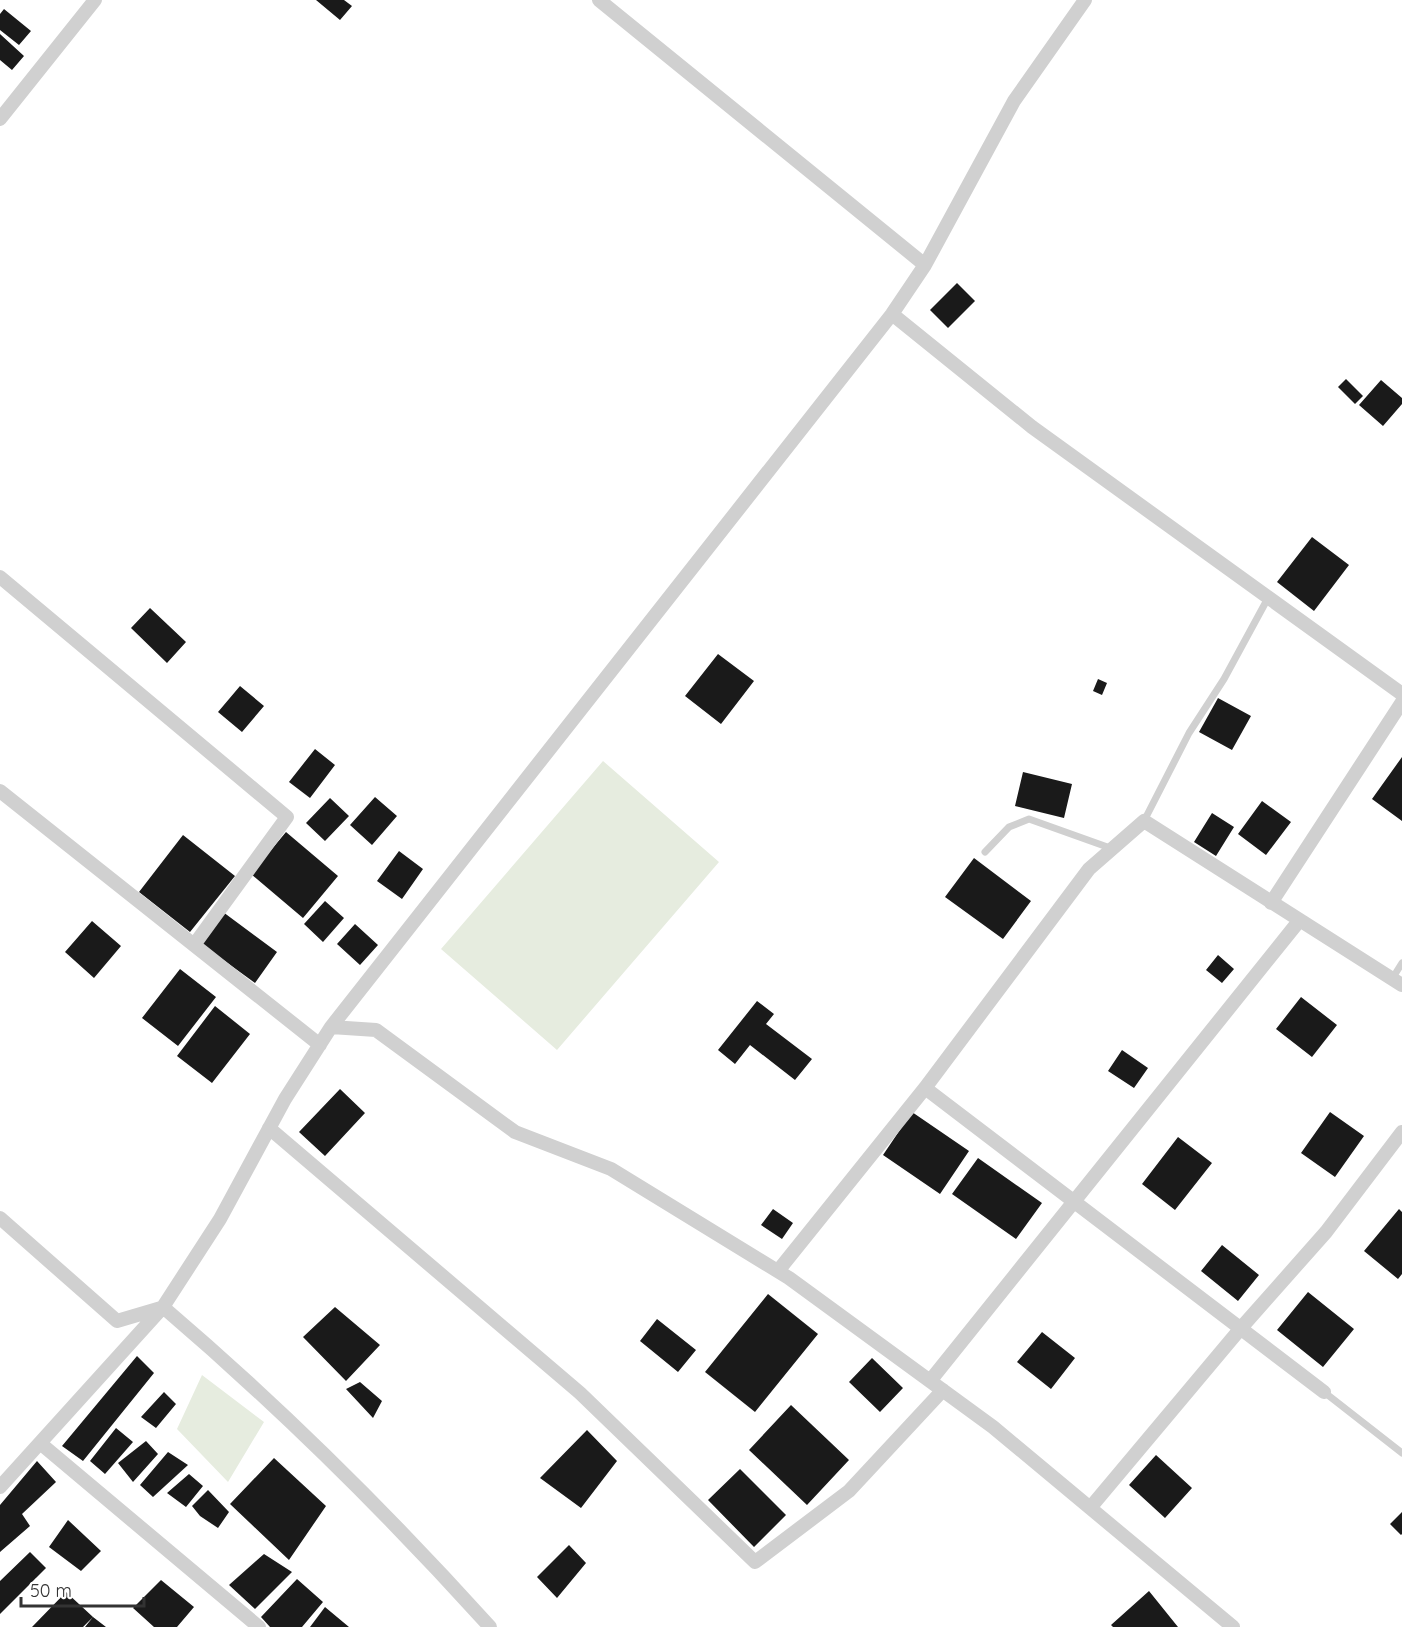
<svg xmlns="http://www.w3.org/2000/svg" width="1402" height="1627" font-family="Quicksand,sans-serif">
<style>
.green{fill:#e6ecdf}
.building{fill:#1a1a1a}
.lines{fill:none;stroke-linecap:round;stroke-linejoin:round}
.service{stroke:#d0d0d0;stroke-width:7}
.minor{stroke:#d0d0d0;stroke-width:14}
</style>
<rect width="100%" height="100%" fill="#fff"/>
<path class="green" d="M603,761L719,862L557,1050L441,949Z
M202,1375L264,1422L228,1482L177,1429Z"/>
<path class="building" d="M316,0H344L352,6L340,20Z
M4,9L31,31L19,45L0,30V14Z
M0,34L24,56L12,70L0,60Z
M957,283L975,301L948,328L930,310Z
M1346,379L1363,396L1355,404L1338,387Z
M1381,380L1402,398V404L1383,426L1359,405Z
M1312,537L1349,565L1314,611L1277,582Z
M150,608L186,642L167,663L131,628Z
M718,654L754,681L721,724L685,696Z
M1098,679L1107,683L1102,695L1093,691Z
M240,686L264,706L242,732L218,712Z
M1218,698L1251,716L1232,750L1199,732Z
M315,749L335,765L310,798L289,782Z
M1402,757V821L1372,799Z
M1023,772L1072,784L1064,818L1015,806Z
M375,797L397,816L372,845L350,825Z
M330,798L349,816L325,841L306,823Z
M1262,801L1291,822L1266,855L1238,834Z
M1212,813L1234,827L1216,856L1194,842Z
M286,832L338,876L303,918L251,874Z
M183,835L235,876L190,932L139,892Z
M399,851L423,869L402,899L377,881Z
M974,858L1031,901L1003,939L945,897Z
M325,901L344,918L323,942L304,924Z
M223,912L277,952L255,983L200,943Z
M92,921L121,946L94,978L65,952Z
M355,924L378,945L360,965L337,944Z
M1218,955L1234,969L1222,983L1206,970Z
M180,969L216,997L178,1046L142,1018Z
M1301,997L1337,1025L1312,1057L1276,1029Z
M757,1001L774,1014L766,1024L812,1059L795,1080L750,1045L735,1064L718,1050Z
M215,1006L250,1034L212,1083L177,1056Z
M1122,1050L1148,1068L1134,1088L1108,1071Z
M340,1089L365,1113L325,1156L299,1132Z
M912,1112L969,1151L940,1194L883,1155Z
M1330,1112L1364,1136L1335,1177L1301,1153Z
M1178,1137L1212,1163L1175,1210L1142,1184Z
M978,1158L1042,1203L1016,1239L952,1194Z
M773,1209L793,1223L782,1239L761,1225Z
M1399,1209L1402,1212V1274L1398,1279L1364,1251Z
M1222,1245L1259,1275L1238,1301L1201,1271Z
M1308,1292L1354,1329L1323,1367L1277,1330Z
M768,1294L818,1334L755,1412L705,1372Z
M335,1307L380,1345L346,1381L303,1337Z
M657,1319L696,1350L678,1372L640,1341Z
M1042,1332L1075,1358L1051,1389L1017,1362Z
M137,1356L154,1373L83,1461L62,1446Z
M872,1358L903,1388L880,1412L849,1382Z
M360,1382L382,1401L373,1418L346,1389Z
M164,1392L176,1404L156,1428L141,1417Z
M791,1405L849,1460L807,1505L749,1450Z
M116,1428L133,1442L105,1474L90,1461Z
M587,1430L617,1461L581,1508L540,1478Z
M146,1441L158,1454L133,1482L118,1463Z
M168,1452L188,1465L153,1497L140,1485Z
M1156,1455L1192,1488L1165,1518L1129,1485Z
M274,1458L326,1506L289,1560L230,1504Z
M37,1461L56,1482L22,1514L30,1526L0,1552V1505Z
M740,1469L786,1515L754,1547L708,1500Z
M189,1474L203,1486L186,1507L167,1493Z
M208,1490L229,1512L218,1528L200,1516L192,1506Z
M1402,1512V1534L1401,1535L1390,1524Z
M68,1520L101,1551L81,1571L49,1547Z
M569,1545L586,1563L557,1598L537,1577Z
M30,1552L46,1568L0,1614V1581Z
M264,1554L292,1572L255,1609L229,1585Z
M297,1579L323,1602L302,1627H270L261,1617Z
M161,1580L194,1607L177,1627H154L133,1608Z
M1149,1591L1178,1627H1113L1111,1625Z
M66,1592L93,1617L106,1627H85L93,1617L83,1627H32Z
M325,1607L349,1627H310Z"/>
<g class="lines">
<path class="service" d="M1144,821L1189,733L1224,679L1268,598
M985,852L1009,827L1029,819L1113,849
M1392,979L1402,963
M1324,1392L1402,1453"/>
<path class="minor" d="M0,119L95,0
M925,265L1014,101L1085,0
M892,314L1032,427L1402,694
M0,577L287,817L194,945
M0,791L320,1045
M1271,903L1402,702
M331,1027L376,1030L515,1132L611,1169L789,1278L993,1427L1233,1627
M925,1088L1324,1392
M269,1128L580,1393L755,1562L849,1491L943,1390
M0,1218L117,1321L161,1308
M778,1271L925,1088L1089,869L1144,821L1402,985
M163,1307C279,1406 388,1514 490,1627
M930,1381L1299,921
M40,1443L259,1627
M0,1487L163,1307L220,1219L285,1099L331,1027L892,314L925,265L599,0
M1090,1508L1241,1328L1326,1232L1402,1132"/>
</g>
<path d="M21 1597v9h123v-9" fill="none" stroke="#333333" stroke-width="3"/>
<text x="30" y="1597" font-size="18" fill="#333333" stroke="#ffffff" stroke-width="4.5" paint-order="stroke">50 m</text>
</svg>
